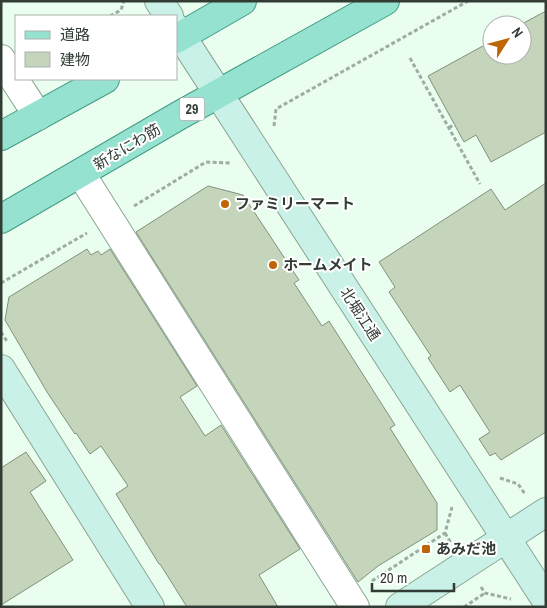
<svg xmlns="http://www.w3.org/2000/svg" width="547" height="608" font-family="'Archivo Narrow','Noto Sans JP',sans-serif">
<style>
.building{fill:#c5d5bc;stroke:#82917a}
.lines{fill:none;stroke-linecap:round;stroke-linejoin:round}
.street-casing{stroke:#8ca593;stroke-width:30}
.secondary-casing{stroke:#8ca593;stroke-width:30}
.primary-casing{stroke:#449c84;stroke-width:30}
.path{stroke:#9dada2;stroke-width:3;stroke-dasharray:4 2.5;stroke-linecap:butt}
.street{stroke:#fff;stroke-width:28}
.secondary{stroke:#caf1e7;stroke-width:28}
.primary{stroke:#94e2cf;stroke-width:28}
.poi-dot{fill:#be6506;stroke:#fff;stroke-width:2}
.labels{text-anchor:middle;stroke-width:4;stroke-linejoin:round;paint-order:stroke}
.shield{fill:#fff;stroke:#707672;stroke-width:1}
.shield-label{font-size:14px;font-weight:bold;fill:#323c35}
.street-label{font-size:15px;fill:#323c35;stroke:#fff}
.poi-label{font-size:15px;font-weight:bold;fill:#323c35;stroke:#fff;text-anchor:start}
</style>
<rect width="100%" height="100%" fill="#e9feef"/>
<path class="building" d="M546,11V132L491,162L476,135L464,142L428,76L492,41V55H522V25H520Z
M546,183V432L501,460L495,453L490,456L479,439L490,432L460,385L450,392L428,358L431,356L389,292L395,287L379,262L491,189L505,210Z
M208,186L243,195L299,280L294,283L322,326L329,321L395,425L390,428L437,503V530L378,566L358,582L136,232Z
M87,249L91,255L98,251L101,255L110,249L197,386L180,397L205,436L221,425L300,549L259,575L278,607H187L160,564H159L116,494L128,486L101,446L90,454L76,433L75,434L47,392L5,320L9,297Z
M26,452L46,481L30,492L73,560L1,605V468Z"/>
<g class="lines">
<g class="street-casing">
<path id="street" d="M1,59L38,116
M81,174L355,607"/>
</g>
<g class="secondary-casing">
<path id="secondary" d="M159,1L169,16
M176,28L546,600
M1,369L150,607
M400,607L546,512"/>
</g>
<g class="primary-casing">
<path id="primary" d="M176,39L242,1
M1,136L105,79
M1,219L180,115L385,1"/>
</g>
<path class="path" d="M110,16L121,10L124,1
M410,58L480,184
M274,126L276,109L468,1
M449,128L454,124
M134,206L206,162L230,163
M1,283L87,233
M1,332L8,343
M500,478L518,484L525,494
M445,533L451,543
M372,581L445,533L452,507
M481,587L485,593L511,599
M464,607L485,593"/>
<use href="#street" class="street"/>
<use href="#secondary" class="secondary"/>
<use href="#primary" class="primary"/>
</g>
<g class="poi-dot">
<circle cx="225" cy="204" r="5"/>
<circle cx="273" cy="265" r="5"/>
<rect x="421" y="544" width="10" height="10" rx="2.5"/>
</g>
<g class="labels">
<rect class="shield" x="179.5" y="97.5" width="25" height="23" rx="4"/>
<g class="shield-label">
<text x="192" y="114">29</text>
</g>
<g class="street-label">
<text transform="translate(127 147) rotate(-31)" y="5">新なにわ筋</text>
<text transform="translate(360 314) rotate(57)" y="5">北堀江通</text>
</g>
<g class="poi-label">
<text x="235" y="209">ファミリーマート</text>
<text x="283" y="270">ホームメイト</text>
<text x="436" y="554">あみだ池</text>
</g>
</g>
<rect width="547" height="608" fill="none" stroke="#323c35" stroke-width="5"/>
<rect x="15" y="15" width="162" height="65" fill="#ffffff" stroke="#adb1ae"/>
<rect x="25" y="31" width="25" height="8" fill="#94e2cf" stroke="#adb1ae"/>
<text x="60" y="40" font-size="15" fill="#323c35">道路</text>
<rect x="25" y="52" width="25" height="15" fill="#c5d5bc" stroke="#adb1ae"/>
<text x="60" y="65" font-size="15" fill="#323c35">建物</text>
<g transform="translate(507 40) rotate(54)"><circle r="24" fill="#ffffff" stroke="#adb1ae"/>
<path d="M0-4L9 19L0 12L-9 19Z" fill="#be6506"/>
<text y="-8" font-size="14" font-weight="bold" text-anchor="middle" fill="#323c35">N</text>
</g>
<path d="M372 583v8h82v-8" fill="none" stroke="#323c35" stroke-width="2.5"/>
<text x="380" y="583" font-size="15" fill="#323c35" stroke="#ffffff" stroke-width="4" paint-order="stroke">20 m</text>
</svg>
